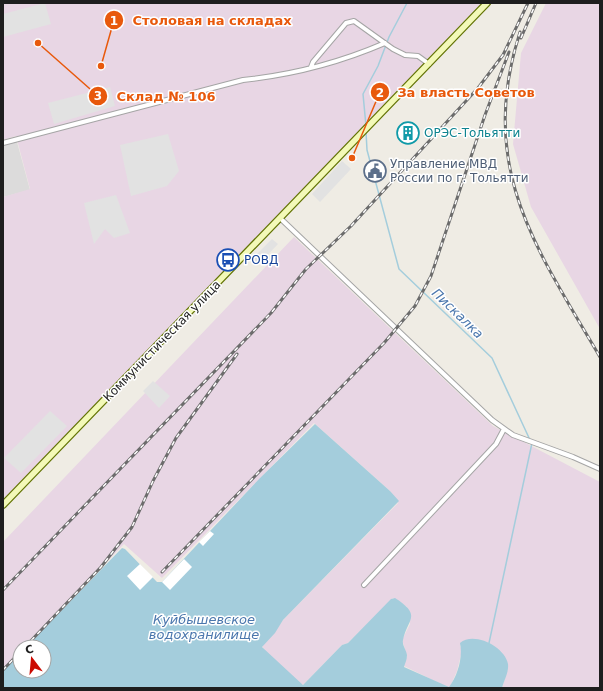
<svg xmlns="http://www.w3.org/2000/svg" width="603" height="691" font-family="'DejaVu Sans',sans-serif">
<style>
.residential{fill:#dcdbdb}
.industrial{fill:#e8d6e4}
.parking{fill:#e2e2e2}
.water{fill:#a4cddc}
.pier{fill:#fff}
.lines{fill:none;stroke-linecap:round;stroke-linejoin:round}
.stream{stroke:#a4cddc;stroke-width:1.5}
.minor-casing{stroke:#a5a5a5;stroke-width:6}
.secondary-casing{stroke:#637405;stroke-width:8}
.minor{stroke:#fff;stroke-width:4}
.secondary{stroke:#f3f9b8;stroke-width:5.5}
.rail-casing{stroke:#6c6c6c;stroke-width:3}
.rail{stroke:#fff;stroke-width:1.5;stroke-dasharray:4.5;stroke-linecap:butt}
.labels{text-anchor:middle;stroke-width:3;stroke-linejoin:round;paint-order:stroke}
.culture-label{font-size:12px;fill:#0d838f;stroke:#fff;text-anchor:start}
.service-label{font-size:12px;fill:#4e5e75;stroke:#fff;text-anchor:start}
.transit-label{font-size:12px;fill:#164399;stroke:#fff;text-anchor:start}
.street-label{font-size:12px;fill:#1e1e1e;stroke:#fff}
.water-label{font-size:13px;font-style:italic;fill:#4b77ad;stroke:#fff}
.leader{fill:none;stroke:#e8590c;stroke-width:1.5}
.callout-dot{fill:#e8590c;stroke:#fff;stroke-width:1.5}
.mark-label{font-size:12px;text-anchor:middle;font-weight:bold;fill:#fff}
.callout-label{font-size:13px;text-anchor:middle;font-weight:bold;fill:#e8590c;stroke:#fff;stroke-width:3;stroke-linejoin:round;paint-order:stroke}
</style>
<rect width="100%" height="100%" fill="#efece4"/>
<path class="residential" d="M17,142L30,190L3,197V145Z"/>
<path class="industrial" d="M3,3H486L3,501V197L30,189L16,136L3,140Z
M546,3H600V329L531,207L513,144L521,53Z
M294,237L493,426L600,482V688H502L508,668L460,645L462,651L457,671L450,687H447L404,666L407,656L403,643V638L410,624L407,607L393,598L348,643L342,645L304,684L302,685L297,681L266,652L262,646L276,630L283,620L398,503L390,491L314,423L162,578L124,544L25,647H20V652L3,670V542Z"/>
<path class="parking" d="M45,3L51,24L3,37V14Z
M110,87L115,106L54,124L48,103Z
M168,134L179,171L167,186L131,196L120,145Z
M342,161L351,169L320,202L312,194Z
M116,195L130,233L114,238L105,229L94,244L84,203Z
M272,239L278,244L259,264L253,258Z
M153,381L170,396L159,408L143,391Z
M50,411L67,426L21,473L4,458Z"/>
<path class="water" d="M315,424L390,491L399,501L283,620L275,633L262,647L303,685L342,645L348,643L391,599L395,598C423,616 407,619 403,640C402,646 406,649 407,655C407,660 405,663 404,667L449,687C458,675 463,657 460,643C474,631 505,647 508,664C509,672 504,680 502,688H3V670L20,653V671H44V647H26L122,548L125,549L157,582H162L260,478Z"/>
<path class="pier" d="M210,531L214,534L203,546L199,542Z
M184,559L192,567L170,590L162,582Z
M140,564L153,577L140,590L127,576Z"/>
<g class="lines">
<path class="stream" d="M366,126L363,94L378,66L389,37L407,3
M366,132L367,150L399,269L492,358L530,440
M489,643L532,443"/>
<g class="minor-casing">
<path id="minor" d="M311,67L313,62L346,23L354,21L393,49L405,55L418,56L429,64
M3,143L243,80C291,75 341,62 385,43
M280,218L492,420L513,435L573,457L600,469
M364,585L496,444L504,429"/>
</g>
<g class="secondary-casing">
<path id="secondary" d="M3,505L487,3"/>
</g>
<use href="#minor" class="minor"/>
<use href="#secondary" class="secondary"/>
<g class="rail-casing">
<path id="rail" d="M520,32C477,167 535,246 600,357
M521,38L536,3
M162,572L384,343L415,306L431,276L485,115L509,52
M3,590L271,313L306,269L351,226L478,88L503,55L528,3
M25,647L101,567L132,527L153,481L176,438L237,354
M3,670L20,652"/>
</g>
<use href="#rail" class="rail"/>
</g>
<defs>
<g id="building-ring" transform="scale(1.15)"><circle r="9.5" fill="#fff" stroke="#0f9aa8" stroke-width="1.5"/><path d="M-4-6H4V6H1V3H-1V6H-4ZM-2.5-4.3h1.7v1.8h-1.7ZM.8-4.3h1.7v1.8H.8ZM-2.5-1h1.7V.8h-1.7ZM.8-1h1.7V.8H.8Z" fill="#0f9aa8"/></g>
<g id="civic-ring" transform="scale(1.15)"><circle r="9.5" fill="#fff" stroke="#5c6f8a" stroke-width="1.5"/><path d="M-.6-6.5H3V-4.5H.6V-3L4-1V1h2V6H-6V1h2V-1L-.6-3ZM-1.2 2.5V6h2.4V2.5Z" fill="#5c6f8a"/></g>
<g id="bus-ring" transform="scale(1.15)"><circle r="9.5" fill="#fff" stroke="#1a4fb4" stroke-width="1.5"/><path d="M-5-6H5V4H4V6H2V4H-2V6H-4V4H-5ZM-3.5-4V0h7V-4ZM-3.5 1.2v1.5H-2V1.2ZM2 1.2v1.5H3.5V1.2Z" fill="#1a4fb4"/></g>
</defs>
<g fill-rule="evenodd">
<use href="#building-ring" x="408" y="133"/>
<use href="#civic-ring" x="375" y="171"/>
<use href="#bus-ring" x="228" y="260"/>
</g>
<g class="labels">
<g class="culture-label">
<text x="424" y="137">ОРЭС-Тольятти</text>
</g>
<g class="service-label">
<text x="390" y="168">Управление МВД<tspan x="390" dy="14">России по г. Тольятти</tspan></text>
</g>
<g class="transit-label">
<text x="244" y="264">РОВД</text>
</g>
<g class="street-label">
<text transform="translate(162 341) rotate(-46)" y="4">Коммунистическая улица</text>
</g>
<g class="water-label">
<text transform="translate(458 313) rotate(44)" y="5">Пискалка</text>
<text x="204" y="624">Куйбышевское<tspan x="204" dy="15">водохранилище</tspan></text>
</g>
</g>
<path class="leader" d="M101 66L114 20M352 158L380 92M38 43L98 96"/>
<g class="callout-dot">
<circle cx="101" cy="66" r="4"/>
<circle cx="352" cy="158" r="4"/>
<circle cx="38" cy="43" r="4"/>
<circle cx="114" cy="20" r="10"/>
<circle cx="380" cy="92" r="10"/>
<circle cx="98" cy="96" r="10"/>
</g>
<g class="mark-label">
<text x="114" y="25">1</text>
<text x="380" y="97">2</text>
<text x="98" y="100">3</text>
</g>
<g class="callout-label">
<text x="212" y="25">Столовая на складах</text>
<text x="466" y="97">За власть Советов</text>
<text x="166" y="101">Склад № 106</text>
</g>
<rect width="603" height="691" fill="none" stroke="#1e1e1e" stroke-width="8"/>
<g transform="translate(32 659) rotate(344)"><circle r="19" fill="#ffffff" stroke="#a5a5a5"/>
<path d="M0-3L7 15L0 10L-7 15Z" fill="#cb0a01"/>
<text y="-6" font-size="11" font-weight="bold" text-anchor="middle" fill="#1e1e1e">С</text>
</g>
</svg>
